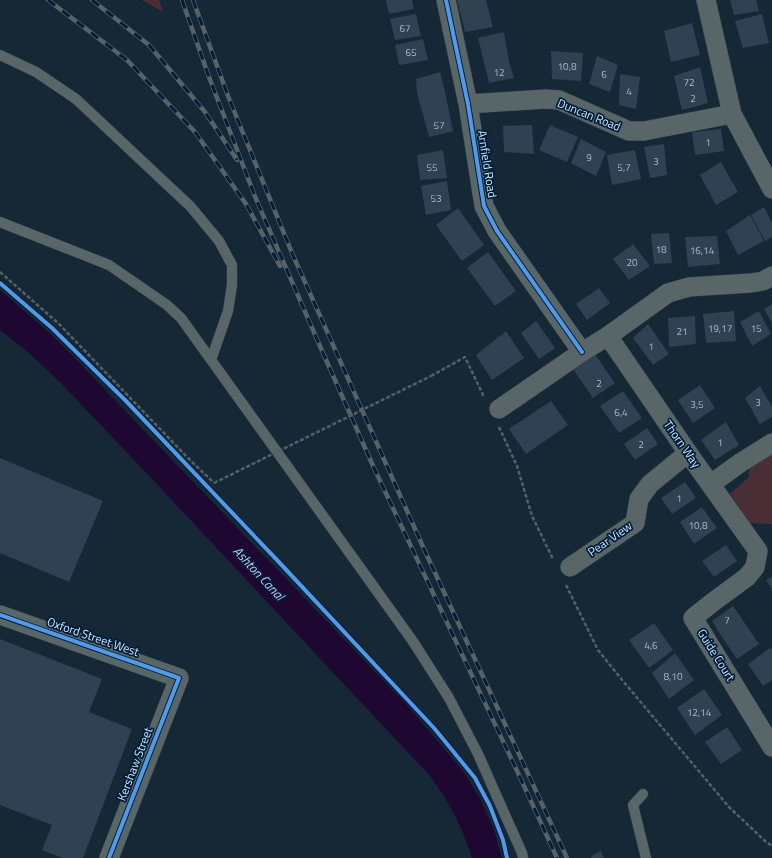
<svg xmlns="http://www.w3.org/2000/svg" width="772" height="858" font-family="'Titillium Web',sans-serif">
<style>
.green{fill:#4b2e35}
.water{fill:#1e0831}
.building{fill:#304151}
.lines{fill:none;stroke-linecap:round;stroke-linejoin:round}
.lane-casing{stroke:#32424f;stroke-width:11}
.street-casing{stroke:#32424f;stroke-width:20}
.path{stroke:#556065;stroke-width:2.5;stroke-dasharray:4 2;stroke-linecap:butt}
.lane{stroke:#596667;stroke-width:10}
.street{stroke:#596667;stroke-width:19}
.rail-casing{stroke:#556269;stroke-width:4.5}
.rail{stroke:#011e39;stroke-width:3;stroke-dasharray:9;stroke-linecap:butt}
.path-bridge{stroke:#556065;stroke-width:2.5;stroke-dasharray:4 2;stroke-linecap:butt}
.cycleway-casing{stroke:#011e39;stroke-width:6}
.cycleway{stroke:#5399e6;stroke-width:4}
.labels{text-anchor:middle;stroke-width:3.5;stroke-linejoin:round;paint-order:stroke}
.number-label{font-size:10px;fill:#a6bcd2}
.street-label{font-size:12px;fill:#cee5fd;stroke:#011e39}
.water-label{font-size:13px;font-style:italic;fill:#debdfa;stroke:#011e39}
</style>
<rect width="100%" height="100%" fill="#162736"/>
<path class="green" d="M142,0H159L163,12Z
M772,450V524L750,523L730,494L749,477V466Z"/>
<path class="water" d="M0,290L45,329L65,348L406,704L441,745L465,774L481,800L494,830L502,858H472C463,828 449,802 431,777L153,480L60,382L28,352L0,330Z"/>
<path class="building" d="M386,0H412L414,9L389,14Z
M457,0H486L493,27L465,32Z
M730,0H756L759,11L734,15Z
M416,14L421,36L395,40L390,19Z
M762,14L769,43L743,48L735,21Z
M692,23L700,55L671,62L664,31Z
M504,32L509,61L514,78L489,83L478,38Z
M423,39L428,60L399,65L395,45Z
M551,51L583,53L581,81L552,79Z
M597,56L618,65L610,92L589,84Z
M700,67L708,103L682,110L674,76Z
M440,72L444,87L453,131L429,137L417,93L416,79Z
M620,74L640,77L636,109L619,105Z
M532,125L534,154L504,152L503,126Z
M550,125L578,137L567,162L539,150Z
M721,129L724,151L695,155L692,132Z
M581,139L606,152L596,176L571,163Z
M664,144L667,175L650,178L644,147Z
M443,150L447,178L420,180L417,155Z
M635,150L641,179L612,185L607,155Z
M721,162L738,192L716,205L700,175Z
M447,181L451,210L426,215L421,186Z
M764,207L772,223V237L765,241L751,215Z
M458,208L484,245L462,261L436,225Z
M750,215L764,241L738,255L726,231Z
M669,233L672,263L654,264L651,234Z
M717,236L720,264L688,267L685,237Z
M633,244L650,266L629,280L613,259Z
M488,252L516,291L495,306L467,268Z
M599,288L610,303L587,320L576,304Z
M772,304V323L764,309Z
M734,311L736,341L706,343L703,314Z
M759,311L771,334L752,346L740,322Z
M695,316L696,344L669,347L668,318Z
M536,321L555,348L539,359L521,333Z
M648,324L669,354L653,365L633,338Z
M506,331L524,358L492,380L476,355Z
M595,354L605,369L615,383L593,398L573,369Z
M700,385L715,408L693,423L678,400Z
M760,386L772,407V417L760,424L745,398Z
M623,391L642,418L619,433L600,406Z
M551,401L568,425L526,454L509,429Z
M726,422L739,445L715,460L701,440Z
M647,428L658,444L635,460L624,444Z
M0,458L103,501L69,582L0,553Z
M685,482L696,498L672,514L661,498Z
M702,507L717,528L694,544L680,522Z
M726,545L737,561L714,577L702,561Z
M772,577V589L766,580Z
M733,606L759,644L737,659L720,634L712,621Z
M654,623L673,650L649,668L629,640Z
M0,639L102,679L89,712L132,729L83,858H63L42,850L52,825L0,805Z
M770,648L772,650V680L763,686L748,664Z
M675,653L694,680L669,699L652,673Z
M704,689L722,715L695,735L677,708Z
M727,727L742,750L721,764L705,742Z
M601,851L604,858H592L591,856Z"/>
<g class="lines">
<g class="lane-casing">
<path id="lane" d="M0,55L36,72L76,99L191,207L219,241L232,265V285L228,311L211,360
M0,222L109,265L167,305L181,318L412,640L449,698L478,754L522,853L523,858
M643,794L633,805L646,858"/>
</g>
<g class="street-casing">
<path id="street" d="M446,0L468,104L484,206L497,231L582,352
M706,0L732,114L772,189
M468,104L545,99L559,100L629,131H644L732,114
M608,336L688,453L758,551
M499,409L582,352L608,336L668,293L689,287L751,283L763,281L772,276
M711,484L740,463L772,443
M758,551L755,567L747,577L713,602L693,618L772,747
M570,567L635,523L639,499L650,484L688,453
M0,615L179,678L109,858"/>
</g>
<path class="path" d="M0,272L58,323L189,459L214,483
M431,376L465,357L484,397
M499,427L517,466L532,516L553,559
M566,585L598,650L623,681L729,807L765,841L772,846"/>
<use href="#lane" class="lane"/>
<use href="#street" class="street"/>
<g class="rail-casing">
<path id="rail" d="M48,0L127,60L195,132L246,204L280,266
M92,0L149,45L205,112L237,160
M182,0L209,77L256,199L323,353L374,468L519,775L557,858
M193,0L228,96L292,253L424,549L567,858"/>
</g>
<use href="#rail" class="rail"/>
<path class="path-bridge" d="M214,483L431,376"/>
<g class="cycleway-casing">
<path id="cycleway" d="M446,0L468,104L484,206L497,231L582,352
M0,283L52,328L126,401L277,560L434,728L475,778L490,806L503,840L507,858
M0,615L179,678L109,858"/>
</g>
<use href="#cycleway" class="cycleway"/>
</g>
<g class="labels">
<g class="number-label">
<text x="405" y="32">67</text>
<text x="411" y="56">65</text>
<text x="567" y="70">10,8</text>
<text x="499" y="76">12</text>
<text x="604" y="78">6</text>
<text x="689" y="86">72</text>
<text x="629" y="95">4</text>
<text x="693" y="102">2</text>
<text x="439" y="129">57</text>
<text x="708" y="146">1</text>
<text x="589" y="161">9</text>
<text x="656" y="165">3</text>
<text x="432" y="171">55</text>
<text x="624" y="171">5,7</text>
<text x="436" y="202">53</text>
<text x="661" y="253">18</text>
<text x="702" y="254">16,14</text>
<text x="632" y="266">20</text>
<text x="720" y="332">19,17</text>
<text x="756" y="332">15</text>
<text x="682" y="335">21</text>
<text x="651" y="350">1</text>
<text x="599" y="387">2</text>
<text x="758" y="406">3</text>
<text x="697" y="408">3,5</text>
<text x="621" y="416">6,4</text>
<text x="720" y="446">1</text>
<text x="641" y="448">2</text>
<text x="679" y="502">1</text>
<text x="698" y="529">10,8</text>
<text x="727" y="624">7</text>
<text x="651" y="649">4,6</text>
<text x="673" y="680">8,10</text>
<text x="699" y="716">12,14</text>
</g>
<g class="street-label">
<text transform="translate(589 115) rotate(22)" y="4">Duncan Road</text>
<text transform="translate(487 164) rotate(81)" y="4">Arnfield Road</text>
<text transform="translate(682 444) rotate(55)" y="4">Thorn Way</text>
<text transform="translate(610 539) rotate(-35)" y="4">Pear View</text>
<text transform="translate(93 637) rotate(19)" y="4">Oxford Street West</text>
<text transform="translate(716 655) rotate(58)" y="4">Guide Court</text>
<text transform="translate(135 764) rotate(-69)" y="4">Kershaw Street</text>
</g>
<g class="water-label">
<text transform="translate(259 573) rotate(47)" y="5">Ashton Canal</text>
</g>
</g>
</svg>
